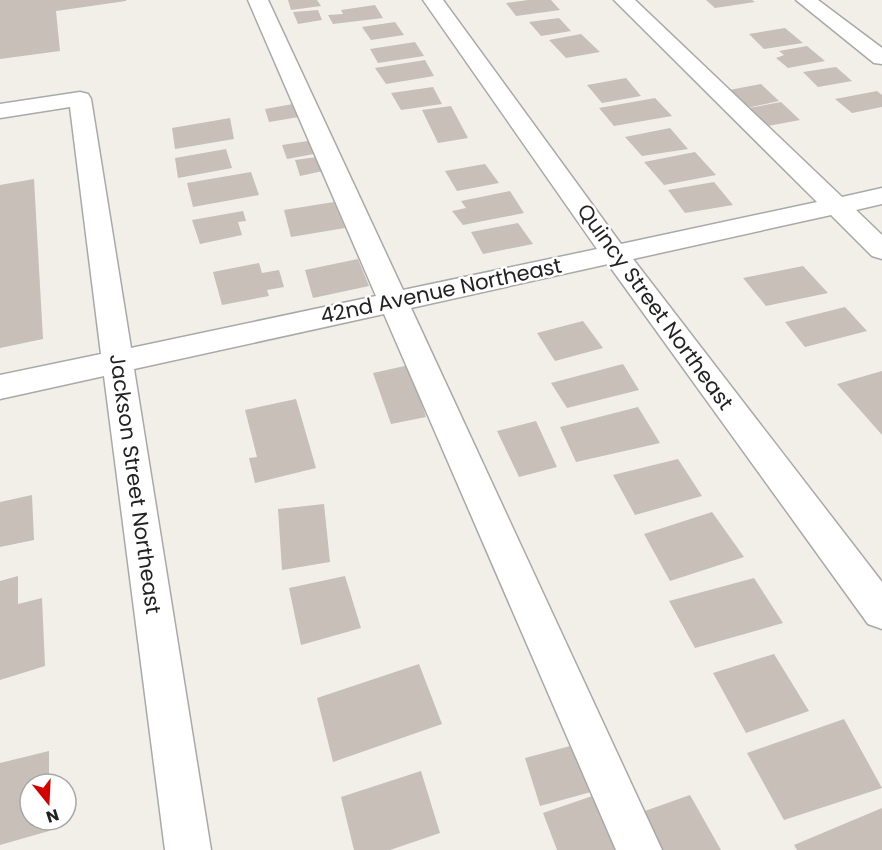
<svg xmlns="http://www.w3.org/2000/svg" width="882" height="850" font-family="Poppins,sans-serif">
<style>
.building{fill:#c7bfb8}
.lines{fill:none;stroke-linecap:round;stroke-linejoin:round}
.minor-casing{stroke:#a9a9a9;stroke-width:3}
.minor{fill:#fff;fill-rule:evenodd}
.labels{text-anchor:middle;stroke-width:5;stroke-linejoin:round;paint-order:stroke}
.street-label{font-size:21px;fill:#222;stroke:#fff}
</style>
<rect width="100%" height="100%" fill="#f2efe9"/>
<path class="building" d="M0,0H126V1L56,11L60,51L0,59Z
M288,0H317L321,6L291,10Z
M528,0H551L560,10L516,16L506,3Z
M706,0H752L755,2L715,8Z
M375,5L383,18L333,24L328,15L343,14L341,10Z
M318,10L322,20L298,24L293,12Z
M559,18L571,31L541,36L529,22Z
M395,22L404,35L371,40L362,27Z
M785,28L803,43L764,49L749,34Z
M581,34L600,52L566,58L549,40Z
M415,42L424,56L378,63L370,49Z
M807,46L825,61L788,68L776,58L784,55L779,51Z
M425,60L434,76L386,84L375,68Z
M836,67L852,81L818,87L803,72Z
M626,78L641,96L602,103L587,85Z
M761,84L779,101L747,108L729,90Z
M433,87L442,104L401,110L391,93Z
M877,91L882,95V107L852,113L835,99Z
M655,98L672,116L614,126L599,108Z
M781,102L800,120L768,126L749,108Z
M293,104L299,117L269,122L265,109Z
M451,106L468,138L438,143L422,110Z
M230,118L234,139L175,149L172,128Z
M670,128L688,149L642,156L625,137Z
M308,141L314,154L287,159L282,145Z
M226,149L232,168L178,178L175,158Z
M695,152L716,175L664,185L644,162Z
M317,157L323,171L300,176L295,160Z
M485,164L499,183L457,191L445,171Z
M251,172L259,195L193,207L187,183Z
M34,179L43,339L0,348V185Z
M714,182L733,205L685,213L668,190Z
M510,191L524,213L463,225L452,211L466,208L461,201Z
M334,202L345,228L291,237L284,210Z
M243,211L246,221L238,222L242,235L200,244L192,220Z
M518,223L533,244L483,254L471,232Z
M358,259L369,286L313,298L305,270Z
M259,263L262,273L279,270L284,287L267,290L269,296L222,305L213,272Z
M803,266L828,293L766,306L743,278Z
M845,307L867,331L805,347L785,322Z
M583,321L603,348L555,361L537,333Z
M623,364L639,390L567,408L551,383Z
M409,365L426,417L391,424L373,373Z
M882,371V435L837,384Z
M296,399L316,468L255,483L249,458L257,457L245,410Z
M638,407L660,443L576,462L560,427Z
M536,421L557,467L519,477L497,431Z
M678,459L702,496L635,515L613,475Z
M32,495L34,540L0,547V502Z
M324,504L330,562L282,570L278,509Z
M712,512L744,557L670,581L644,534Z
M18,576V604L42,598L45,666L0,680V581Z
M345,576L361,628L301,645L289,588Z
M754,578L783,623L695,648L669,601Z
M774,654L809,711L746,733L713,673Z
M419,664L442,724L333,762L317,698Z
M844,719L882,788L784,820L747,753Z
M574,745L591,792L540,806L525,758Z
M49,751V784H30V820H49V831L0,845V763Z
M421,771L440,833L390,850H354L341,797Z
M595,795L615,850H557L543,813Z
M690,795L721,850H659L642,812Z
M882,808V850H797L794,845Z"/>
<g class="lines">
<g class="minor-casing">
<path id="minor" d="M248,0H268L403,290L597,249L423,0H443L621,244L817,202L614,0H635L842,197L882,188V204L856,210L882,235V259L872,256L831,215L633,259L882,582V629L868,624L608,264L411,308L662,850H616L384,314L134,369L211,850H165L104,376L0,399V375L101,354L70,107L0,118V104L80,92L88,94L91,99L131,348L376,296Z
M796,0H818L882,48V64L874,63Z"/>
</g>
<use href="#minor" class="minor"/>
</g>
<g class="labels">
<g class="street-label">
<text transform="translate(441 291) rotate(-12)" y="7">42nd Avenue Northeast</text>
<text transform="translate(655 307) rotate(54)" y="7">Quincy Street Northeast</text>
<text transform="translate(135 484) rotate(82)" y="7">Jackson Street Northeast</text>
</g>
</g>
<g transform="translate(48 802) rotate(162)"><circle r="28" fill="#ffffff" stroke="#a7a7a7" stroke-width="1.5"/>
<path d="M0-4.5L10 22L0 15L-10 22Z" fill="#d40000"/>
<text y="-9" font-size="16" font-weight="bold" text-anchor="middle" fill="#222222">N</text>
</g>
</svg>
